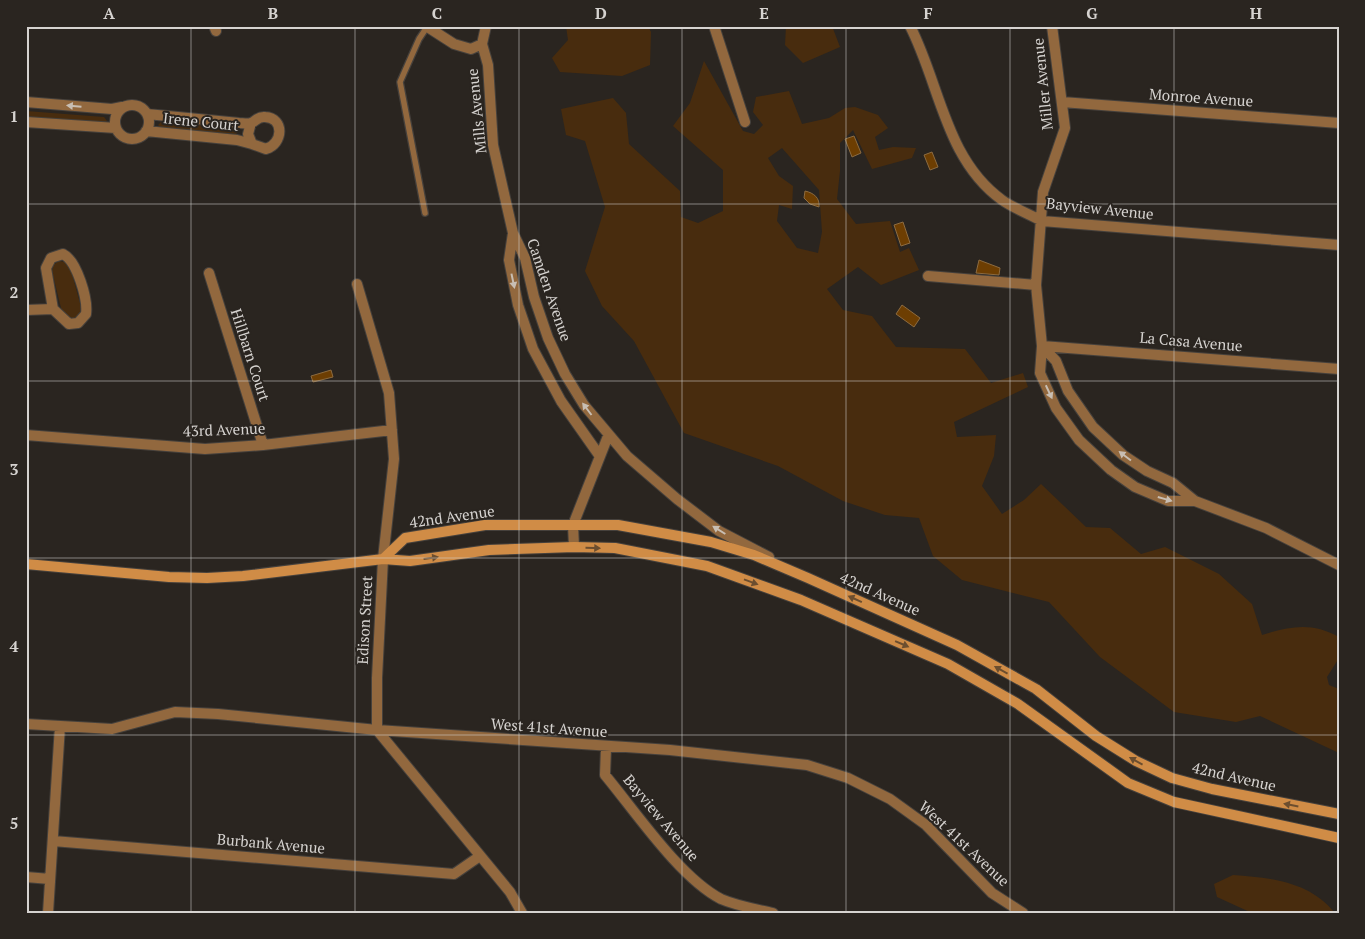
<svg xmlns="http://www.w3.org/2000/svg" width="1365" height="939" font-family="'PT Serif',serif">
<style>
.green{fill:#482c0e;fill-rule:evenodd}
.water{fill:#6d3e02;stroke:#8c6b40}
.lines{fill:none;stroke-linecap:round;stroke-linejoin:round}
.lane-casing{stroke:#46413c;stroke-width:8}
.street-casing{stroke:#46413c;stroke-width:12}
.secondary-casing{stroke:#46413c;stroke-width:12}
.lane{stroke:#92683e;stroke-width:5.5}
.street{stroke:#92683e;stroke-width:10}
.secondary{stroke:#d08c46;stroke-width:10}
.oneway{fill:#c8beb3}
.oneway2{fill:#6c4e2f}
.grid{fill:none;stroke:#d6d3d0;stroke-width:1;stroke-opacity:0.55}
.labels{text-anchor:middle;stroke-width:4;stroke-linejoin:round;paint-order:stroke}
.street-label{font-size:15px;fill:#d6d3d0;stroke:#2a2520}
.neatline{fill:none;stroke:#d6d3d0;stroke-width:2}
.grid-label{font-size:16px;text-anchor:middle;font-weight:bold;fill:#d6d3d0}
</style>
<rect width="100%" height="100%" fill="#2a2520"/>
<path class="green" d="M566,26H648L651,32L650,65L622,76L560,72L552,58L568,40Z
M786,26H832L840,47L803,63L785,45Z
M704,61L743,131L754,134L763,125L753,112L756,97L789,91L802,124L829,118L845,108L855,107L878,115L888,128L875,137L879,150L893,147L916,148L912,158L872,169L853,130L840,143V171L837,199L856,224L890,221L900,252L909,248L919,270L881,285L858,267L827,289L843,310L872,316L896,347L965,349L991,383L1023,373L1028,387L954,422L957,437L996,435L994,456L982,486L1002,514L1024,500L1041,484L1086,527L1110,528L1141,554L1165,547L1219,574L1252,604L1262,635C1291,626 1312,622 1339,637V658L1327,677L1329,685L1339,689V753L1260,716L1236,722L1174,712L1100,657L1049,602L962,580L933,556L919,518L885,515L843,501L778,466L684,433L634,341L602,306L585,271L605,207L585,141L566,135L561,109L613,98L626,113L629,144L680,191L681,217L698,223L723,211V170L673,126L690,103ZM782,148L819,190L822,232L818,253L797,248L777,221L779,205L792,209L793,186L779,176L768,158Z
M26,111L104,117L107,121L104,123L26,117Z
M161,122L237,128L238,132L236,134L161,128L158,125Z
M59,261L65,262L70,266L81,307L80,314L73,319L62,312L52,271L53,265Z
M1233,875C1271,878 1309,881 1335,913H1252L1217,897L1214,884Z"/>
<path class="water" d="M854,136L861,153L852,157L845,139Z
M932,152L938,167L930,170L924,155Z
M805,191C814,193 820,198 819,207L810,204L804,198Z
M903,222L910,243L901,246L894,225Z
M979,260L1000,268L999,275L976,273Z
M902,305L920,318L914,327L896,314Z
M331,370L333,377L313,382L311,376Z"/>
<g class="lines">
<g class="lane-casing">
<path id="lane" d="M425,213L400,82L419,39L427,27"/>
</g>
<g class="street-casing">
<path id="street" d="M214,26L216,31
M426,26L454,44L471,49L482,44L486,26
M714,26L745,122
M910,26C940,84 945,159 1002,200C1013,208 1029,214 1042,221L1339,245
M1052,26L1065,128L1043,192L1036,285L1042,346L1040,373L1056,408L1079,440L1111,470L1135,487L1168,501H1195L1266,528L1339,565
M482,44L488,65L493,145L513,233L525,258L534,297L548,338L565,374L584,405L627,456L677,499L719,531L769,557
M26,102L112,109L122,107
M1062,102L1339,123
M115 122a17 17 0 1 1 34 0a17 17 0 1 1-34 0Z
M147,114L239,123C242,123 248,124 251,123C256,121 258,116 265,117C285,118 283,144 266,149L252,144L248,134L251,123
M26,122L116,128
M146,131L237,140L252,144
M513,233L509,260L518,305L533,349L561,401L599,455
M63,254C77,261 88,299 86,314L78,323L69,324L53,309L46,268L51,258Z
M209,273L263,445
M928,276L1036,285
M357,284L389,393L394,459L383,559L377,678V730L510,892L522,913
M26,310L53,309
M1042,346L1339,369
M1042,346L1056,361L1068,391L1093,427L1123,455L1147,471L1173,483L1195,501
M26,435L205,449L263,445L392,430
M574,547L573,525L608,436
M26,724L112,729L175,712L218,714L377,730L670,750L807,765L848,778L890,799L926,825L992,893L1023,913
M606,748L605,775C635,811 680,878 721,899C737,906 756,909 773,913
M53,841L454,874L480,856
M26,877L50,879
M48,913L60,726"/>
</g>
<g class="secondary-casing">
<path id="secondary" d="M383,559L405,538L485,525H618L711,542L754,555L808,578L957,645L1036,689L1096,736L1136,761L1172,778L1212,789L1339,814
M26,564L169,577L207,578L243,576L383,559L410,561L489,550L574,547L615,548L707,566L801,600L948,664L1018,704L1128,783L1174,802L1339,838"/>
</g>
<use href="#lane" class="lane"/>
<use href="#street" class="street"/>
<use href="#secondary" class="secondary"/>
</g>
<defs><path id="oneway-solid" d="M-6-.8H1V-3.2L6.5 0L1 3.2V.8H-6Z" transform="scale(1.25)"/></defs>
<g class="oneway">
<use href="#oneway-solid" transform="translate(74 106) rotate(-175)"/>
<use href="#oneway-solid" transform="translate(513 281) rotate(78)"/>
<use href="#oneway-solid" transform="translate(1049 392) rotate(65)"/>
<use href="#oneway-solid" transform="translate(587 409) rotate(-127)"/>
<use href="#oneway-solid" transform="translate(1125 456) rotate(-143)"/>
<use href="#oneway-solid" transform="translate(1165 499) rotate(16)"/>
<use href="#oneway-solid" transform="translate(719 530) rotate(-148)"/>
</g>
<g class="oneway2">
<use href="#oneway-solid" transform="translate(593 548) rotate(2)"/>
<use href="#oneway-solid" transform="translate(431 558) rotate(-8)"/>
<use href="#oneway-solid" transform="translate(751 582) rotate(20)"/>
<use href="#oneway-solid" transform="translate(855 599) rotate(-156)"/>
<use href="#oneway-solid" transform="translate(902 644) rotate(23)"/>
<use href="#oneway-solid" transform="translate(1001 670) rotate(-151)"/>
<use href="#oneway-solid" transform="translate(1136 761) rotate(-151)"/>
<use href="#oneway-solid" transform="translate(1291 805) rotate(-169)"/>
</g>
<path class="grid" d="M191,26V913M355,26V913M519,26V913M682,26V913M846,26V913M1010,26V913M1174,26V913M26,204H1339M26,381H1339M26,558H1339M26,735H1339"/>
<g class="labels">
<g class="street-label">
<text transform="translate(1043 84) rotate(-96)" y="5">Miller Avenue</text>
<text transform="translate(1201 98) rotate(4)" y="5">Monroe Avenue</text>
<text transform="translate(477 111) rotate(-96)" y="5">Mills Avenue</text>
<text transform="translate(201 122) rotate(6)" y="5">Irene Court</text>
<text transform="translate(1100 209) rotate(6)" y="5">Bayview Avenue</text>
<text transform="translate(549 290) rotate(71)" y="5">Camden Avenue</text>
<text transform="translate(1191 342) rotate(5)" y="5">La Casa Avenue</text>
<text transform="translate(250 355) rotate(72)" y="5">Hillbarn Court</text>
<text transform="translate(224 430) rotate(-2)" y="5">43rd Avenue</text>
<text transform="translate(452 517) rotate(-8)" y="5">42nd Avenue</text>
<text transform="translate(880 594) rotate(24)" y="5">42nd Avenue</text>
<text transform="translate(365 620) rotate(-87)" y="5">Edison Street</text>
<text transform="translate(549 728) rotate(4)" y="5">West 41st Avenue</text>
<text transform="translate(1234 777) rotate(13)" y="5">42nd Avenue</text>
<text transform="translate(661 818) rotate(50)" y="5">Bayview Avenue</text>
<text transform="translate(271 844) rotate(5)" y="5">Burbank Avenue</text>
<text transform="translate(964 844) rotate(43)" y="5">West 41st Avenue</text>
</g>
</g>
<rect width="1365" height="939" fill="none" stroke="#2a2520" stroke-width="55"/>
<rect x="28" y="28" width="1310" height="884" class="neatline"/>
<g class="grid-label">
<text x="109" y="19">A</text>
<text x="273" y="19">B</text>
<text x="437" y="19">C</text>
<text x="601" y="19">D</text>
<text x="764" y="19">E</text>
<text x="928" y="19">F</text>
<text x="1092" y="19">G</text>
<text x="1256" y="19">H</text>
<text x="14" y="122">1</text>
<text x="14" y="298">2</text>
<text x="14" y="475">3</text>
<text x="14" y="652">4</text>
<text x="14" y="829">5</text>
</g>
</svg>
